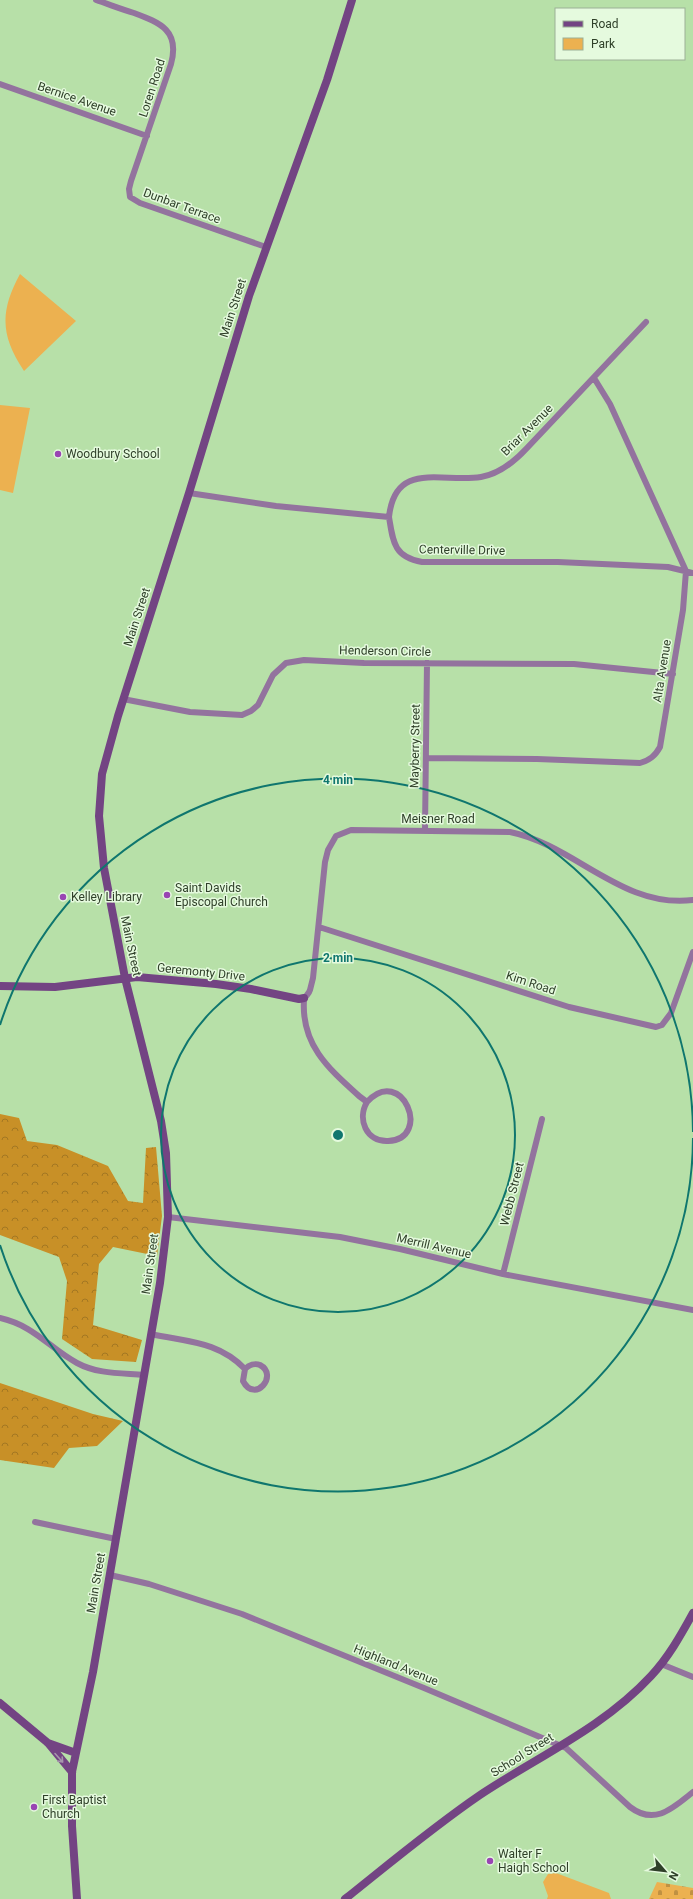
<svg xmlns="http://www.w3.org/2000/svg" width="693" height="1899" font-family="Roboto,sans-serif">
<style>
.forest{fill:url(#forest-crowns)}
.cemetery{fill:url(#cemetery-stones)}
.green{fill:#ecb150}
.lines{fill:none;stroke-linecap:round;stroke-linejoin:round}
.street{stroke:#93739e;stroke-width:6}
.secondary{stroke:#734483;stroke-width:8}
.oneway{stroke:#a696ac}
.ring{fill:none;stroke:#0f766e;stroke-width:2}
.poi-dot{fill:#9945b3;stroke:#e5fade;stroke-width:1.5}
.labels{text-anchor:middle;stroke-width:3;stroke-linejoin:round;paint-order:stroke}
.street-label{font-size:12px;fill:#2f4029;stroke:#e5fade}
.poi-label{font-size:12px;fill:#2f4029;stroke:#e5fade;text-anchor:start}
.centre{fill:#0f766e;stroke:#e5fade;stroke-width:2}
.ring-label{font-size:12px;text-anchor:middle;font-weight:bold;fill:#0f766e;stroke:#e5fade;stroke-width:3;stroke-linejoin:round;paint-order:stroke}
</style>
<defs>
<pattern id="forest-crowns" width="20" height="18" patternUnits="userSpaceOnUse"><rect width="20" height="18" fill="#c89027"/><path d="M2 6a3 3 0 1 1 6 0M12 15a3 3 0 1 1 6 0" fill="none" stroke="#a37722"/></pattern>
<pattern id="cemetery-stones" width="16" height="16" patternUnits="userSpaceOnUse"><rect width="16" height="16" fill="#ecb150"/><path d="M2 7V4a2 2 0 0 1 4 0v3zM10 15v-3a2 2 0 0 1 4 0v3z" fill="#c09142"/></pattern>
</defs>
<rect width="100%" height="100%" fill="#b7e0a8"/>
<path class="forest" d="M0,1114L19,1118L27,1141L57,1145L108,1166L128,1201L143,1203L146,1148L156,1147L162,1216L157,1256L113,1247L99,1264L93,1325L142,1340L136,1362L92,1359L62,1339L67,1281L59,1257L0,1235Z
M0,1383L93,1414L123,1421L97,1446L69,1448L54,1468L0,1460Z"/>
<path class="cemetery" d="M657,1882L693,1888V1899H649Z"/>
<path class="green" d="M20,274L76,321L24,371C0,335 0,311 20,274Z
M0,405L30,408L13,493L0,490Z
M556,1873L609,1893L611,1899H547L548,1896L543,1882L548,1874Z"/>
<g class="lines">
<path class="street" d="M96,0C108,4 121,9 134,13C161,23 180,31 171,64L131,181L129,189L130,197L140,203L266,247
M0,84L147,136
M189,493L276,506L389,517C393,542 394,557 422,562H558L668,567L693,573
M389,517C395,460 442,483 481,477C500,474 515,461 527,448L646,322
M123,699L190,712L242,715L251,711L258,705L273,675L286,663L304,660L364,663L574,664L673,674
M426,758L537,759L640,763C650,760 655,756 660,747L683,610L686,571L610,404L594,378
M425,830L427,663
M319,927L569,1007L656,1027L662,1025L671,1013L693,952
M367,1102C357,1119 366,1142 388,1141C433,1139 402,1064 367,1102L359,1096C329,1069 301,1045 304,1000C305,996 309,994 310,990C311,986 312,982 313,978L325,862L328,850L336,836L351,830L510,832C575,845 622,909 693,900
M168,1217L340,1237L400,1249L503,1274L693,1310
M503,1274L542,1119
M0,1318C35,1326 49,1348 77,1363C97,1374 122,1373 144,1375
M151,1334C187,1342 218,1341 245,1369L243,1381C255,1404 279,1375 260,1365C255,1363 249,1365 245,1369
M35,1522L116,1539
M110,1575L149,1584L242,1614L424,1688L566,1748L630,1807C655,1826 673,1808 693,1792
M661,1664L693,1677"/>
<path class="secondary" d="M0,986L55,987L137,977L216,984L251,989L299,999L304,998
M0,1703L48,1743L72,1772
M48,1743L76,1753
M77,1899L72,1826V1772L93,1672L160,1283L168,1217L166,1153L161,1121L125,978L104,868L99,816L102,774L118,716L189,493L249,296L327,80L352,0
M345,1899C389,1864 433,1827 480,1795C537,1757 603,1728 651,1676C668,1658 681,1635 693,1613"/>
</g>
<defs><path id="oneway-shaft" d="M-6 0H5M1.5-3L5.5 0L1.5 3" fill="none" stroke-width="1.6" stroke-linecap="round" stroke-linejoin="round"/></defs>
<use class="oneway" href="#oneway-shaft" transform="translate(59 1758) rotate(48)"/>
<g class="ring">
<circle cx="338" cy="1135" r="177"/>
<path d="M693 1138A355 355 0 0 1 0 1245M0 1025A355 355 0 0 1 693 1132"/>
</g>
<g class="poi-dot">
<circle cx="58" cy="454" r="4"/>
<circle cx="167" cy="895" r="4"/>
<circle cx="63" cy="897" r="4"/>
<circle cx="34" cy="1807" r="4"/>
<circle cx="490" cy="1861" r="4"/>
</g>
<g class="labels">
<g class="street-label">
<text transform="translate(152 88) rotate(-72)" y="4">Loren Road</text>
<text transform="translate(77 99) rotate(19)" y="4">Bernice Avenue</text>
<text transform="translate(182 206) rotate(20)" y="4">Dunbar Terrace</text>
<text transform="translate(233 308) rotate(-72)" y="4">Main Street</text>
<text transform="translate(527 430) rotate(-45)" y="4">Briar Avenue</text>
<text transform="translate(462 550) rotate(1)" y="4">Centerville Drive</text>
<text transform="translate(137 617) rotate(-72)" y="4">Main Street</text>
<text transform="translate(385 651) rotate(1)" y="4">Henderson Circle</text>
<text transform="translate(662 671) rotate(-81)" y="4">Alta Avenue</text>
<text transform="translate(415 746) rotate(-89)" y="4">Mayberry Street</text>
<text x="438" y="823">Meisner Road</text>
<text transform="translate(131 946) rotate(78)" y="4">Main Street</text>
<text transform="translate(201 972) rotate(6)" y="4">Geremonty Drive</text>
<text transform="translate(531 983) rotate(18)" y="4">Kim Road</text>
<text transform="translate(512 1194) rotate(-76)" y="4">Webb Street</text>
<text transform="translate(434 1246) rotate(13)" y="4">Merrill Avenue</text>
<text transform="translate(150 1264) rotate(-82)" y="4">Main Street</text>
<text transform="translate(96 1583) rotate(-80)" y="4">Main Street</text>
<text transform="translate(396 1665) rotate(22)" y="4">Highland Avenue</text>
<text transform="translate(522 1755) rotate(-32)" y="4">School Street</text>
</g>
<g class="poi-label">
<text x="66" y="458">Woodbury School</text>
<text x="175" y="892">Saint Davids<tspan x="175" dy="14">Episcopal Church</tspan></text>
<text x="71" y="901">Kelley Library</text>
<text x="42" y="1804">First Baptist<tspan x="42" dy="14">Church</tspan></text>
<text x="498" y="1858">Walter F<tspan x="498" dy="14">Haigh School</tspan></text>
</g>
</g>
<circle cx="338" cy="1135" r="6" class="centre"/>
<g class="ring-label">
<text x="338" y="784">4 min</text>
<text x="338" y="962">2 min</text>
</g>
<rect x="555" y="8" width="130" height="52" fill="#e5fade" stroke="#9cb096"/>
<rect x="563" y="21" width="20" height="6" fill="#734483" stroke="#9cb096"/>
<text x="591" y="28" font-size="12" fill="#2f4029">Road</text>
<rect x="563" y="38" width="20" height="12" fill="#ecb150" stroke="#9cb096"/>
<text x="591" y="48" font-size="12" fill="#2f4029">Park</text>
<g transform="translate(665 1871) rotate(118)" stroke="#e5fade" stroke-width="3" paint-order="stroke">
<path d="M0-3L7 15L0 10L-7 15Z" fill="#2f4029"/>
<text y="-6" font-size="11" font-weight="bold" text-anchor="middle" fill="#2f4029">N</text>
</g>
</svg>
